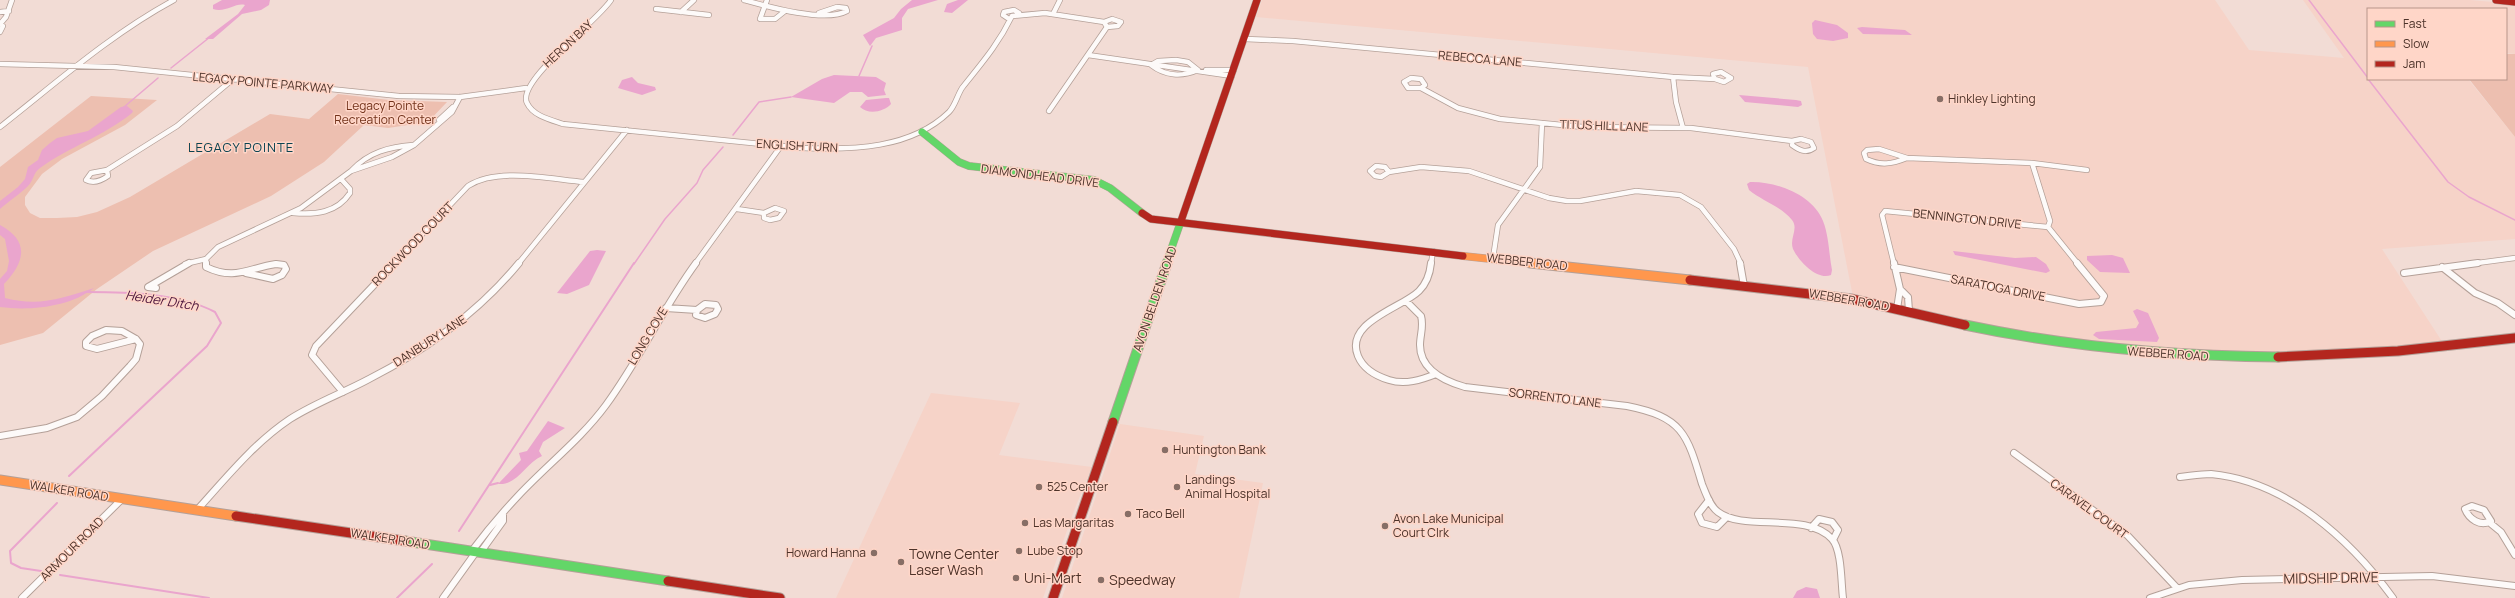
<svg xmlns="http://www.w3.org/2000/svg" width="2515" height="598" font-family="Manrope,sans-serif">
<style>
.built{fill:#f6d3c8}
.green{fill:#edbfb0}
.water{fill:#eaa5cd}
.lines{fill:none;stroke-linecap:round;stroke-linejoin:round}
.stream-far1{stroke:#eaa5cd;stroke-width:1.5}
.stream{stroke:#eaa5cd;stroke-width:2}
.street-far1-casing{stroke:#b4a098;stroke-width:6}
.street-casing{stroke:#b4a098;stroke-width:8}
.fast-far1-casing{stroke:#b4a098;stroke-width:8}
.fast-casing{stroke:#b4a098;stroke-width:11}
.slow-far1-casing{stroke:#b4a098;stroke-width:8}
.slow-casing{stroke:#b4a098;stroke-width:11}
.jam-far1-casing{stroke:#b4a098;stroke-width:8}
.jam-casing{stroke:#b4a098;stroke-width:11}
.street-far1{stroke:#fdfaf9;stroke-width:4.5}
.street{stroke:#fdfaf9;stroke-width:6}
.fast-far1{stroke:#63d668;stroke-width:7}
.fast{stroke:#63d668;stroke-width:9}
.slow-far1{stroke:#ff974d;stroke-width:7}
.slow{stroke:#ff974d;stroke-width:9}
.jam-far1{stroke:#b3261e;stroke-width:7}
.jam{stroke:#b3261e;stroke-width:9}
.poi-dot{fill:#876e66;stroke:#ffd6c8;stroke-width:1.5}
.labels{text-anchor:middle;stroke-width:3;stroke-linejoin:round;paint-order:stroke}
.street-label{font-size:12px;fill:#4d332a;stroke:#ffd6c8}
.poi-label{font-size:12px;fill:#4d332a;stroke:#ffd6c8;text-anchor:start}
.park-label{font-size:12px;fill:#72321a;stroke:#ffd6c8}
.neighbourhood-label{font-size:13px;letter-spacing:1px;fill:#0a4351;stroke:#ffd6c8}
.water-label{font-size:13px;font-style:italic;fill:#481139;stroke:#ffd6c8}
.near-poi-label{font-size:14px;fill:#4d332a;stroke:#ffd6c8;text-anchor:start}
.near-street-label{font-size:14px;fill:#4d332a;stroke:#ffd6c8}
</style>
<rect width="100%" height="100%" fill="#f2dcd5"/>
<path class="built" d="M1262,0H2215L2249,50L2344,58L2303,0H2470L2515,4V54L2506,53V9H2368V79H2468L2515,137V239L2382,249L2445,346L2252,356L2079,345L1853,297L1808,67L1256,17Z
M931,393L1020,403L999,455L1092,467L1075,508L1043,598H836Z
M1120,424L1204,436L1195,474L1263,483L1239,598H1062Z"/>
<path class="green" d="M2506,54H2515V137L2469,79H2506Z
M338,94L389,100L447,102L428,122L388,128L364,125L324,162L271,196L153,251L97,289L43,333L0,345V167L91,96L157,100L125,125L62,159L42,174L25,197V205L30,213L40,218H57L77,217L97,212L130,197L270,114L309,119Z"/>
<path class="water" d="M222,0H270L269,5L261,10L242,14L213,39H205L238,14L245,5C236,2 226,13 213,9V5Z
M912,0H938L908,9L902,18V30L876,38L870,46L863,35L894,18L901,9Z
M958,0H968L952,13L944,12L947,4Z
M1815,20L1837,25L1848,33V38L1833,41L1817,39L1813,34L1812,23Z
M1862,27L1905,30L1912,35L1863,34L1857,28Z
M834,75L876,77L886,83L884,90L886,95L868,97L862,92H850L834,103L791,97L822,79Z
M632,77L638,83L655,87L656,90L642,95L618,88L622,80Z
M1739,95L1796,100L1801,101L1802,105L1798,107L1745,102Z
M886,98H889L891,104C884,112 868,115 860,107L866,100Z
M127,106L133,111L132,113C104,136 69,147 40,168C33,173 34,180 28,186C20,194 9,201 0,209V201L18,187L25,179L28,167L38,160L42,150L50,143L57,138L88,131L121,107Z
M1750,182C1776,181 1813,195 1823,221C1829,236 1829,255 1832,270L1831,275C1817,281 1798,260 1793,249C1789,238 1799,229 1792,220C1781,206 1762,201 1749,190L1747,184Z
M0,225C30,241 25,262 4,284L5,298C40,307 62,298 94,288C70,307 30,311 0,307V279L7,271L9,261L5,239L0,235Z
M597,250L606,251L589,285L567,294L557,293L590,251Z
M1953,251L2015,258L2036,257L2046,264L2050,271L2046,273L1955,255Z
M2112,255L2123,258L2130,273L2100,272L2087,260V256Z
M2137,309L2148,313L2159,338L2157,342L2099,339L2093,335L2096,332L2136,328L2139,323L2133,311Z
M548,421L565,428L543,442L539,451L542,456C526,463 517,486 498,484L521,460L519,453L527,451Z
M1806,587L1817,589L1820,598H1793L1797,591Z"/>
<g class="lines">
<path class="stream-far1" d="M2309,0L2368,78
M171,68L210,37
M859,76L872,46
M2368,79L2448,182L2469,197L2515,220
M124,107L158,78
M733,135L759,102L791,97
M634,264L665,219L697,183L703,170L723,147"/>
<path class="stream" d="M69,476L207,346L221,323L215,312C179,293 127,292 87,292
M490,485L498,483
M459,531L634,263
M41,571L21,568L11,563L10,551L57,503
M60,575L209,598
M397,598L432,564"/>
<g class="street-far1-casing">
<path id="street-far1" d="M611,0C598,21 516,81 527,103C533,116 551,120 563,124L802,148C852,150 911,149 949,112C955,106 957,96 962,88C981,64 998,45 1012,16L1045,13L1104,22L1107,27L1049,111
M744,0C769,7 825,23 847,11L846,8L837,7L819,13
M767,0L760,19H775L785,11
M656,9L709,15
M0,12L9,11
M681,12L694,0
M1053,14L1060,0
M1009,19L1003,15L1004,12L1014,10L1019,13
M1104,22L1112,19L1121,22L1118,26L1107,27
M0,24L6,17L12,0
M0,32L3,26L1,24
M1245,39L1293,41L1673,77L1715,79
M1088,55L1232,76
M1176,60L1188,62L1198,70C1182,77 1165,76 1151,65L1158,61Z
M0,64L114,67L399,96L460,97L526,88
M1206,70H1234
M1721,72L1731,78L1724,82L1715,79L1713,74Z
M1673,77L1676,102L1683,128
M1411,78L1421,79L1425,85L1421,88H1408L1404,82Z
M1421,88L1458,108L1500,119L1583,127L1691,128L1792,141
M439,120L453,107
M0,127C56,83 111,34 174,0
M1801,139L1811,142L1814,148C1806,154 1799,150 1792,145V141Z
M1879,149L1907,158C1892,164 1881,166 1866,159L1864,153L1867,150Z
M1907,158L2032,163L2087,170
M2032,163L2050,221L2048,227
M1376,166L1385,167L1389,172L1381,177L1375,176L1370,171Z
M107,170L108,176C101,181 94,184 86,180L91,173Z
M107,170L177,126L232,80
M352,170C369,152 389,147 413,145
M1389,172L1421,167L1469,171L1549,198L1567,201H1580L1636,191L1680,195L1701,207L1734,249L1741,264
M775,208L784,211L779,218L770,220L764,218V213Z
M737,209L764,213
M293,213C315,215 337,213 350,193V189L341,179
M2048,227L2078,264
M1493,258L1498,225L1540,167L1542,123
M185,264L206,259
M206,264V259L218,247L301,208L351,171L392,157L414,145L452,112L460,97
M274,264H278
M394,264L468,186C498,167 549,179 584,182
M518,264L627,130
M695,264L781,146
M1431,264L1433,251
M1894,264L1882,215L1885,211L2048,227
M2470,264L2515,258"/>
</g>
<g class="street-casing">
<path id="street" d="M206,263V267C235,281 248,268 276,264L284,265L286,269L282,275L273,279L246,273
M1431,263C1430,273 1427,283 1419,291C1402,308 1344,322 1358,356C1363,368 1376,376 1389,380C1405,385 1421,380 1436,374
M1740,263L1744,286
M1894,263L1900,289
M1894,267L2079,304L2101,302L2104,296L2077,263
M2442,267L2475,293L2498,303L2515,315
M2404,273L2478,263
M156,288L148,287L189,263
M1406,301L1421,316C1424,326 1420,335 1420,345C1420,370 1444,381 1465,387L1627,406C1682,417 1687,433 1702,484C1706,494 1710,506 1718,512C1744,532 1807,511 1832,539C1842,550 1841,583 1843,598
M705,304L716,305L718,309L715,314L705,318L696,315L697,310Z
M666,308L697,310
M1897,309L1900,289L1908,297L1909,311
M106,330L122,331L136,339L97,349L86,346V342L92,336Z
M343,392L312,355L316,346L395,263
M0,436L47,428L77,417L102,396L130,366L136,359L140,344L136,339
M2014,453L2127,535L2177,588
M2180,477C2190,476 2201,474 2211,474C2286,481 2350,539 2393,598
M1709,500L1698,514L1702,523L1717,527L1727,517
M2472,506L2484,510L2491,521C2480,527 2469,519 2465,509Z
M197,510C226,478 254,443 290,419C315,403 343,393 369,379C426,350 478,313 519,263
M2490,523L2501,532L2515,555
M1811,528L1819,519L1832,522L1838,530L1833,540
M471,552C486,532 501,514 518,496C547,465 581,439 606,405C639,360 663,308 696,263
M480,553L503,521V515
M22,598L122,499
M443,598L476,552
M2150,598L2189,585L2242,580L2432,576L2515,586"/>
</g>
<g class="fast-far1-casing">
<path id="fast-far1" d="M922,132L959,162L969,166L1094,180L1110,188L1142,213
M1166,264L1181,221"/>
</g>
<g class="fast-casing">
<path id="fast" d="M1965,325C2069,347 2172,356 2278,357
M1113,422L1167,263
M405,541L668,581"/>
</g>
<g class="slow-far1-casing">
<path id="slow-far1" d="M1463,256L1539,264"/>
</g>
<g class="slow-casing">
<path id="slow" d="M1530,263L1690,280
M0,480L236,516"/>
</g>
<g class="jam-far1-casing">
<path id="jam-far1" d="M2496,0L2515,2
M1142,213L1151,219L1463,256
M1181,221L1257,0"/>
</g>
<g class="jam-casing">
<path id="jam" d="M1690,280L1852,299L1965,325
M2278,357L2398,351L2515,338
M236,516L405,541
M668,581L780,598
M1053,598L1113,422"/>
</g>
<use href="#street-far1" class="street-far1"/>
<use href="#street" class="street"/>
<use href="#fast-far1" class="fast-far1"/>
<use href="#fast" class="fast"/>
<use href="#slow-far1" class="slow-far1"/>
<use href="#slow" class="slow"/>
<use href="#jam-far1" class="jam-far1"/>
<use href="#jam" class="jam"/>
</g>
<g class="poi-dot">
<circle cx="1940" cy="99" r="4"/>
<circle cx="1165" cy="450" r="4"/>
<circle cx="1039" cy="487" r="4"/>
<circle cx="1177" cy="487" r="4"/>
<circle cx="1128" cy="514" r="4"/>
<circle cx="1025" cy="523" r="4"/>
<circle cx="1385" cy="526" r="4"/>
<circle cx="1019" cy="551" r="4"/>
<circle cx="874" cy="553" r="4"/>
<circle cx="901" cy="562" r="4"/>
<circle cx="1016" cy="578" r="4"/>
<circle cx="1101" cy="580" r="4"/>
</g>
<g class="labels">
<g class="street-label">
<text transform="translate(568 44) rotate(-43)" y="4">HERON BAY</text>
<text transform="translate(1480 59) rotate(5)" y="4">REBECCA LANE</text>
<text transform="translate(263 83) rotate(5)" y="4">LEGACY POINTE PARKWAY</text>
<text transform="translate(1604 126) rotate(2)" y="4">TITUS HILL LANE</text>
<text transform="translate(797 146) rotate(3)" y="4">ENGLISH TURN</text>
<text transform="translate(1040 176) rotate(7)" y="4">DIAMONDHEAD DRIVE</text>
<text transform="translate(1967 219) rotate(6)" y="4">BENNINGTON DRIVE</text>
<text transform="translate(413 244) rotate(-46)" y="4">ROCKWOOD COURT</text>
<text transform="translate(1527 262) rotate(6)" y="4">WEBBER ROAD</text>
<text transform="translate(1998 288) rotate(11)" y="4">SARATOGA DRIVE</text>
<text transform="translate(1155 299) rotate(-71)" y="4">AVON BELDEN ROAD</text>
<text transform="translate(1849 300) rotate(10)" y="4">WEBBER ROAD</text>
<text transform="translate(648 336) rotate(-59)" y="4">LONG COVE</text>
<text transform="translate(430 341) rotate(-33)" y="4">DANBURY LANE</text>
<text transform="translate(2168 354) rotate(4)" y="4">WEBBER ROAD</text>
<text transform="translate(1555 398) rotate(7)" y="4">SORRENTO LANE</text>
<text transform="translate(69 491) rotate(9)" y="4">WALKER ROAD</text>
<text transform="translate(2089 509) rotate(36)" y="4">CARAVEL COURT</text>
<text transform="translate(390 539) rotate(9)" y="4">WALKER ROAD</text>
<text transform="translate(72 549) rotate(-45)" y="4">ARMOUR ROAD</text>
</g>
<g class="poi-label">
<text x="1948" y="103">Hinkley Lighting</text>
<text x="1173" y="454">Huntington Bank</text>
<text x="1185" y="484">Landings<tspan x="1185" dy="14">Animal Hospital</tspan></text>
<text x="1047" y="491">525 Center</text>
<text x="1136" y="518">Taco Bell</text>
<text x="1393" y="523">Avon Lake Municipal<tspan x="1393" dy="14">Court Clrk</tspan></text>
<text x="1033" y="527">Las Margaritas</text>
<text x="1027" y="555">Lube Stop</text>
<text x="866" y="557" text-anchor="end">Howard Hanna</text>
</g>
<g class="park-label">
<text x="385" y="110">Legacy Pointe<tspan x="385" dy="14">Recreation Center</tspan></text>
</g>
<g class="neighbourhood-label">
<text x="241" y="152">LEGACY POINTE</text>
</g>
<g class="water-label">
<text transform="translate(162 300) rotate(9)" y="5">Heider Ditch</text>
</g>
<g class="near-poi-label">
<text x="909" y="559">Towne Center<tspan x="909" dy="16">Laser Wash</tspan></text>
<text x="1024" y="583">Uni-Mart</text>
<text x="1109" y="585">Speedway</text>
</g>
<g class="near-street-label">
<text transform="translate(2331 578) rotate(-1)" y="5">MIDSHIP DRIVE</text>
</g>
</g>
<rect x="2367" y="8" width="140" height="72" fill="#ffd6c8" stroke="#b89589"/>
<rect x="2375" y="21" width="20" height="6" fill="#63d668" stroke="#b89589"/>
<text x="2403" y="28" font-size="12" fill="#4d332a">Fast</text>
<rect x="2375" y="41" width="20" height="6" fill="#ff974d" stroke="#b89589"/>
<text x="2403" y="48" font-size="12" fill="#4d332a">Slow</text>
<rect x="2375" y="61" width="20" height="6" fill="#b3261e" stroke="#b89589"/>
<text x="2403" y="68" font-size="12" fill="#4d332a">Jam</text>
</svg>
